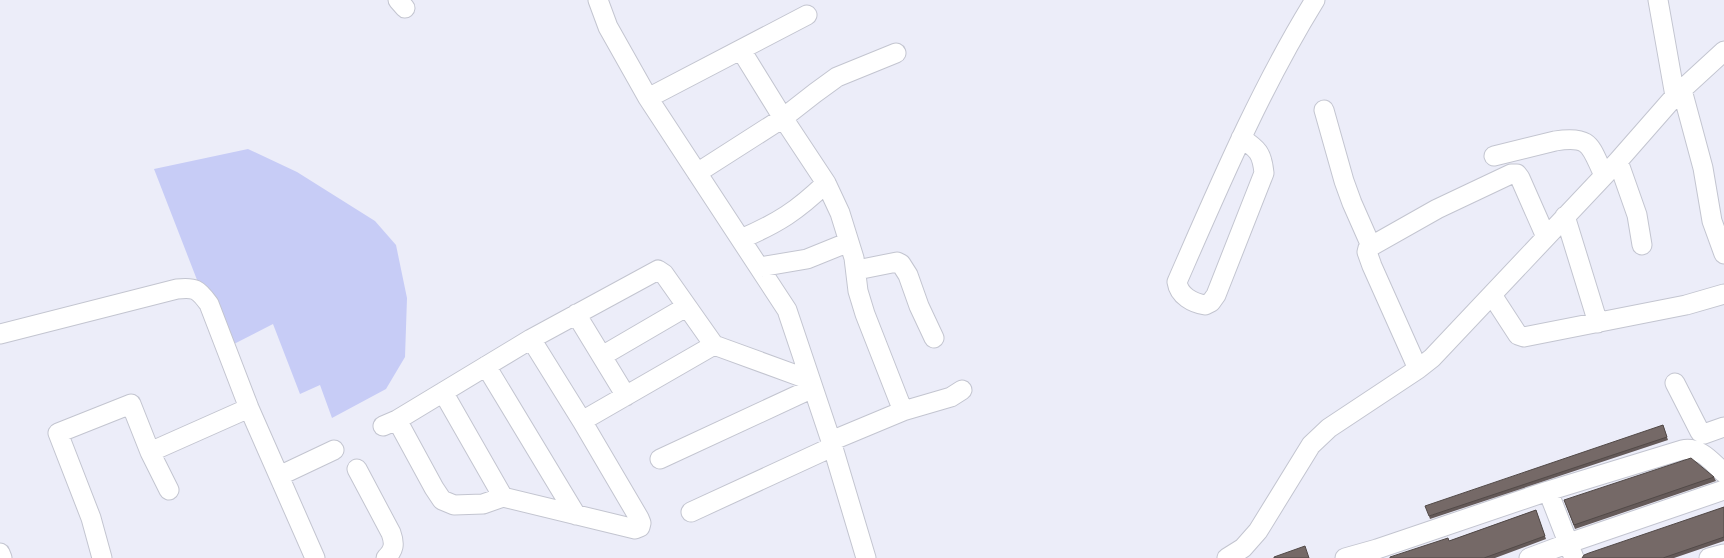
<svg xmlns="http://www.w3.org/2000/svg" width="1724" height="558" font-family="Manrope,sans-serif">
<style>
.green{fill:#c7ccf6}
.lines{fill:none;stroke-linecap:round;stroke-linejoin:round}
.minor-casing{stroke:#c3c5d0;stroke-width:21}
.minor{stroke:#fff;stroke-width:19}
.wall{fill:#655a59}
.building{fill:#756967;stroke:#524a48}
</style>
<rect width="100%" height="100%" fill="#ecedf9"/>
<path class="green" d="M248,149L297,172L375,221L396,245L407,298L405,357L386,389L332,418L320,385L300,394L273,324L232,345L199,285L154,169Z"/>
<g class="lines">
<g class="minor-casing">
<path id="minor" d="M398,0L405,8
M598,0L608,27L648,98L787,310L831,441L866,558
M1658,0L1675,96
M741,50L783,118L826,183L840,213L854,258L858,291L865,314L903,411
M1682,90L1703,168L1712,221L1724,254
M648,98L807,15
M1324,110L1344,181L1352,203L1371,246
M1241,138C1258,149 1262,153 1264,173L1216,295L1211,302L1205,305C1193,303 1179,296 1177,282C1219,186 1260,89 1315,0
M1494,156L1555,141C1592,135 1590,147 1604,175
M1618,161L1637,215L1642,245
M697,173L783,118L815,93L837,77L896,53
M1565,216L1598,323
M741,239C778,223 797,211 826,183
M760,267L807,259L849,242
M857,270L897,262L901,264L908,275L919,306L934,338
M1492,295L1518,335L1524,337L1686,305L1724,294
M576,314L626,396
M0,334L177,289C195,287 198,289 209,304L249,408L315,558
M602,356L686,307
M486,366L576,515
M1418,369L1372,266L1367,252L1368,248L1437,209L1511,174H1517L1520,178L1546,237
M1675,383L1700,432L1704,434L1724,427
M443,392L503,497L635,529L640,527L641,523L639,518L582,421L531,339
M397,420L434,488L442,500L454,505L483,504L503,497
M582,421L714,345
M383,426L397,420L531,339L658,270L664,274L714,345L810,380
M831,441L903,411L951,397L962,390
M150,452L169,490
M660,459L813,388
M357,469L391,533C395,544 394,550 386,558
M279,476L334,450
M1548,491L1574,558
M691,512L832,447
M0,553L2,558
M102,558L91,518L58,433L131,404L150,452L249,408
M1227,558L1243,548L1258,531L1311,445L1329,428L1418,369L1432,358L1618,161L1675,96L1724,51
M1345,558L1377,549L1548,491L1682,450C1700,446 1712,462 1724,473
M1529,558L1569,543L1724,490
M1709,558L1724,554"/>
</g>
<use href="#minor" class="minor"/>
</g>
<path class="wall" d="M1663,425L1668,440L1430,519L1429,516Z
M1714,477L1716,481L1575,529L1564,500Z
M1724,507V541L1674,558H1582Z
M1536,510L1546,539L1495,558H1390L1449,541Z"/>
<path class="building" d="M1663,425L1667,437L1429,516L1425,506Z
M1691,458L1714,477L1574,525L1564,500Z
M1724,507V537L1663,558H1582L1584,555L1589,553Z
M1536,510L1545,536L1484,558H1390V557L1448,538L1449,541Z
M1305,546L1309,558H1274V557Z"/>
</svg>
